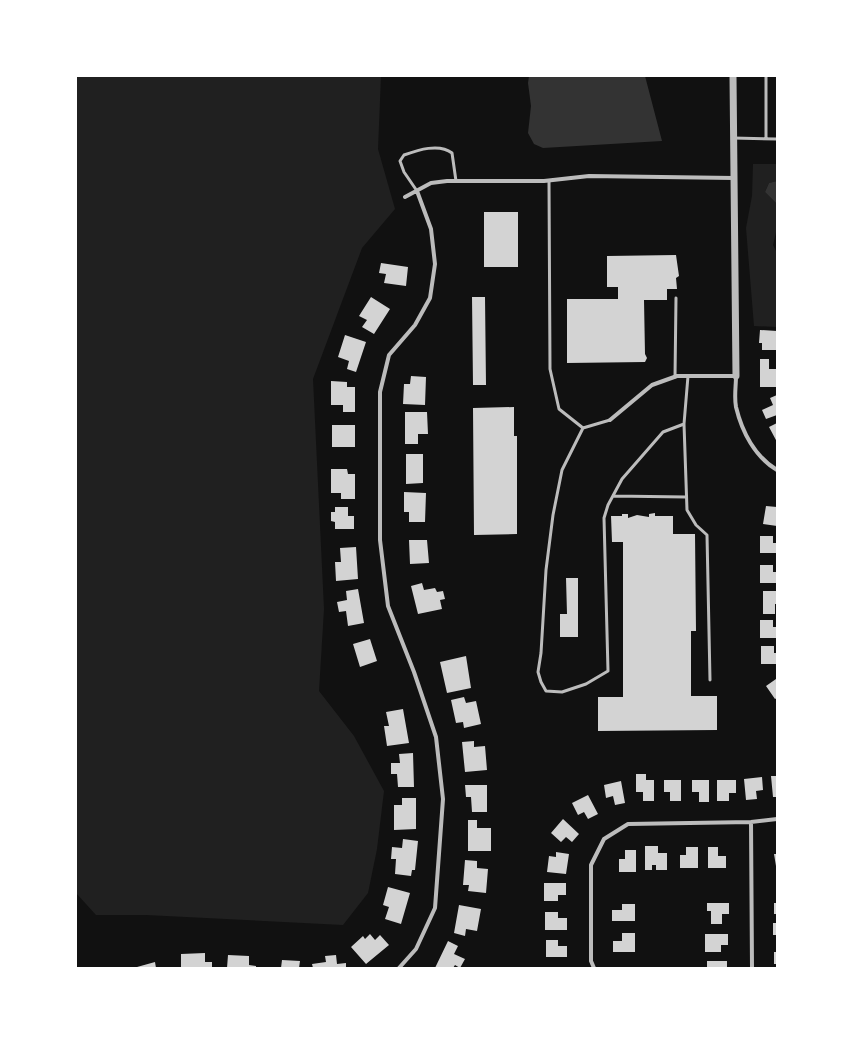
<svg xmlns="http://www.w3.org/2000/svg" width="853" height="1044" font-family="Montserrat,sans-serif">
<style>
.green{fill:#202020}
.water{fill:#333}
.building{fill:#d3d3d3}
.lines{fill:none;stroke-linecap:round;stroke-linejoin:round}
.service{stroke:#bcbcbc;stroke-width:3}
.minor{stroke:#bcbcbc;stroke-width:4}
.tertiary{stroke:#bcbcbc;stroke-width:7}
</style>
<rect width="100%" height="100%" fill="#111"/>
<path class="green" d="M76,76H381L378,149L395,209L362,248L313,379L324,609L319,691L354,736L384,791L377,849L368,893L343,925L146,915H96L76,893Z
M753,164H777V181L769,183L765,192L777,204V228L773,245L777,253V327L754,326L746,228L752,196Z"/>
<path class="water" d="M529,76H645L662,141L543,148L534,144L528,133L531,106L528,83Z
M777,181V204L765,192L769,183Z"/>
<path class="building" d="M484,212H518V267H484Z
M676,255L679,276L676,278L677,289H667V300H644L645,354L647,358L645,362L567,363V299H618V287H607V256Z
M381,263L408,267L406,286L384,283L386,274L379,273Z
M371,297L390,309L374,334L362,327L367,320L359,316Z
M472,297H485L486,385H473Z
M760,330L777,331L776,350H762V343H759Z
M345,335L366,342L356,372L347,369L349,361L338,357Z
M760,359H769V369H777V387H760Z
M411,376L426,377L425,405L403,404L404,384H410Z
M331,381L347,382V387H355V412H343V405H331Z
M777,395V415L766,419L762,410L773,405L770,398Z
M514,407V436H517V534L474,535L473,408Z
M405,412H427L428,434H418V444H405Z
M777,423V442L769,427Z
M332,425H355V447H332Z
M406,454H423V483L406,484Z
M331,469H347L348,474H355V499H341V493H331Z
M404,492L426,493L425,522H409V512H404Z
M766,506L777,507V526L763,524Z
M335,507H348V516H354V529H335V522L331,521V512H335Z
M655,513V516H673V534H695L696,631H691V696H717V730L598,731V697H623V542H612L611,516H622V514H628V518L637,515L649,517V514Z
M760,536H773V543H777V553H760Z
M409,540H427L429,563L410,564Z
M356,547L358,579L336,581L335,562H341L340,548Z
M760,565H773V572H777V583H760Z
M566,578H578V637H560V614H567Z
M422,583L424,590L435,588L437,592L443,591L445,599L440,600L442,609L418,614L411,586Z
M358,589L364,623L348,626L346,611L339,612L337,602L347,600L346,591Z
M763,591H777V604H775V614H763Z
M760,620H773V627H777V638H760Z
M370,639L377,661L360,667L353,644Z
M761,646H774V653H777V664H761Z
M466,656L471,688L447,693L440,662Z
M776,679L777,698L775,699L766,686Z
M464,697L466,703L476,701L481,724L464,728L463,722L456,723L451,700Z
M403,709L409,743L387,746L384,726H389L386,712Z
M474,741V747L485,746L487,770L465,772L462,742Z
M413,753L414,787H398L397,774H391V763H400L399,754Z
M636,774H646V780H654V801H643V792H636Z
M771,776H777V797H773Z
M762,777L763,790L756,791L757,799L746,800L744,779Z
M664,780H681V801H670V792H664Z
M692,780H709V802H699V792H692Z
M717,780H736V793H729V801H717Z
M621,781L625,803L615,805L613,796L606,798L604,785Z
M465,785H487V812H472L471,797H466Z
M588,795L598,814L588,819L584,812L578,815L572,803Z
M402,798H416V829L394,830V805H402Z
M563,819L579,834L572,842L566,837L561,842L551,833Z
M468,820H477V828H491V851H468Z
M403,839L418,841L415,870H412L411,876L395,874L396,859H391L392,847L402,848Z
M645,846H658V853H667V870H656V865H652V870H645Z
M686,847H698V868H680V855H686Z
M708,847H718V856H726V868H708Z
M625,850H636V872H619V859H625Z
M556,852L569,854L566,874L547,872L549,856L556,857Z
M774,854H777V866H776Z
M465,860L477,861V868L488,869L486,893L468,891L469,885H463Z
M544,883H566V895H558V901H544Z
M388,887L410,893L401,924L385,919L389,907L383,905Z
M707,903H729V914H722V924H711V911H707Z
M774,903H777V914H774Z
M622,904H635V921H612V910H622Z
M459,905L481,909L477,931L466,929L465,936L454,933Z
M545,912H558V918H567V930H545Z
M773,923H777V935H773Z
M622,933H635V952H613V941H622Z
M370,934L375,940L380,935L389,945L366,964L351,947L363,936L365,939Z
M705,934H728V945H721V952H705Z
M546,940H558V946H567V957H546Z
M448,941L458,946L454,954L465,959L460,968L455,965L453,968H435Z
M774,952H777V964H774Z
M205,953V962H212V968H181V954Z
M228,955L249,956V965L256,966V968H227Z
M336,955L337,964L346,963V968H313L312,964L326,962L325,956Z
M282,960L300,961L299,968H281Z
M707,961H727V968H707Z
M155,962L156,968H137V967Z"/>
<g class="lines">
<path class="service" d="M766,76V138
M733,138L777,139
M549,181L550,369L559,409L583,428
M417,191L404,172L400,161L404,155C418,150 439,143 452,153L456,181
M688,376L684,424L687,510L696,525L707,535L710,680
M675,377L676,298
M610,420L583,428L562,470L553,515L546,570L541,653L538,672L541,682L546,691L562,692L586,684L608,671L604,518L608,505L622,479L663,432L684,424
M613,496L686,497"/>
<path class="minor" d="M405,197L431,183L447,181H544L589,176L734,178
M610,420L652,385L677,376H736C736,386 734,397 736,407C742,432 755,457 777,470
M751,822L752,968
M399,968L416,949L435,908L443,799L436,737L414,672L388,606L380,540V392L389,355L415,325L430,298L435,264L431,229L417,191
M594,968L591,961V865L604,839L628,824L751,822L777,819"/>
<path class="tertiary" d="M733,76L736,376"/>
</g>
<rect width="853" height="1044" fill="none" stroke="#ffffff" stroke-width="154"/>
</svg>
